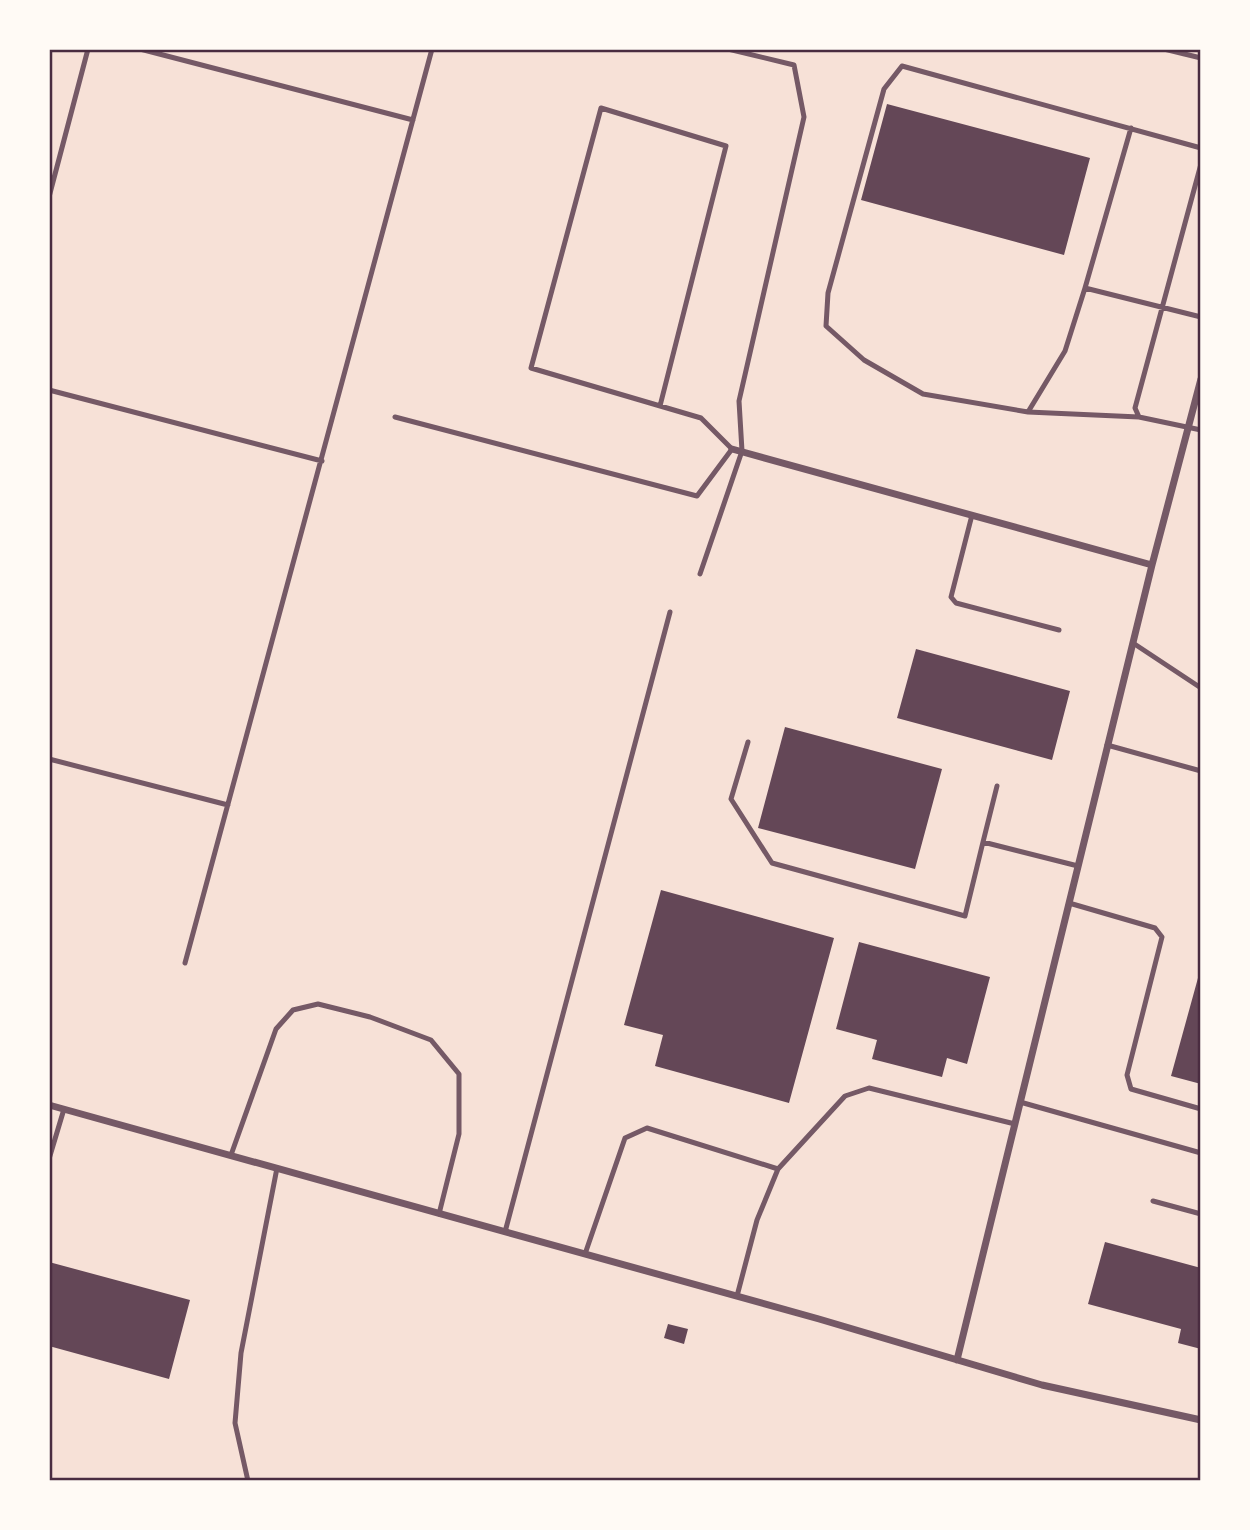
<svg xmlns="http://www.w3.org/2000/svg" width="1250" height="1530" font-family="Roboto,sans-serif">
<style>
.building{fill:#644757}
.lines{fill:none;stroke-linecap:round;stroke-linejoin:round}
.service{stroke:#755966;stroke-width:5}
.minor{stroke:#755966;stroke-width:7}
.neatline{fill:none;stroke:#4a2c40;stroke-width:2.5}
</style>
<rect width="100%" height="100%" fill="#f7e1d7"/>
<path class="building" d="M887,104L1090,158L1064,255L861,200Z
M916,649L1070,691L1052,760L897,718Z
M785,727L942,769L915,869L758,828Z
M661,890L834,938L789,1103L655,1066L663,1035L624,1025Z
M859,942L990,977L967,1064L947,1058L942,1077L872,1059L877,1040L836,1029Z
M1201,967V1084L1171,1076Z
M1105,1242L1201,1268V1349L1178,1343L1181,1329L1088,1304Z
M49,1262L190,1300L169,1379L49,1346Z
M668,1324L688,1329L684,1344L664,1338Z"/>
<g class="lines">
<path class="service" d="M140,49L413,120
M1164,49L1201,58
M1131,128L1085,288L1201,317
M1201,164L1135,408L1139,417L1201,430
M49,197L88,49
M1085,288L1065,351L1028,412L1139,417
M49,390L322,461
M1028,412L923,394L864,360L826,326L828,293L884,89L902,66L1201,148
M395,417L697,496L732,449L701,418L531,368L601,108L726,146L660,406
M972,515L951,597L956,603L1059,630
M700,574L742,451L739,401L804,117L794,65L728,49
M1133,643L1201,688
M748,742L731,799L772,863L965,916L983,842L1078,866
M1107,745L1201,771
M49,759L228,805
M983,842L997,786
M1069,903L1155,928L1162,937L1127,1075L1131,1089L1201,1109
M185,963L432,49
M1020,1102L1201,1153
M231,1155L276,1029L293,1010L318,1004L370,1017L431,1040L459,1074V1134L439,1214
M49,1159L64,1109
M1153,1201L1201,1214
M505,1232L670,612
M585,1254L625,1138L647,1128L778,1169
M737,1296L757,1220L778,1169L845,1096L869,1088L1015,1124
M248,1481L235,1423L241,1353L277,1168"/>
<path class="minor" d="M732,449L1152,565
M49,1105L819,1319L1042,1385L1201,1420
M957,1360L1152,565L1201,379"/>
</g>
<rect width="1250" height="1530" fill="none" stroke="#fffaf5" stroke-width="102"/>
<rect x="51" y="51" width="1148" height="1428" class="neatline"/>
</svg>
